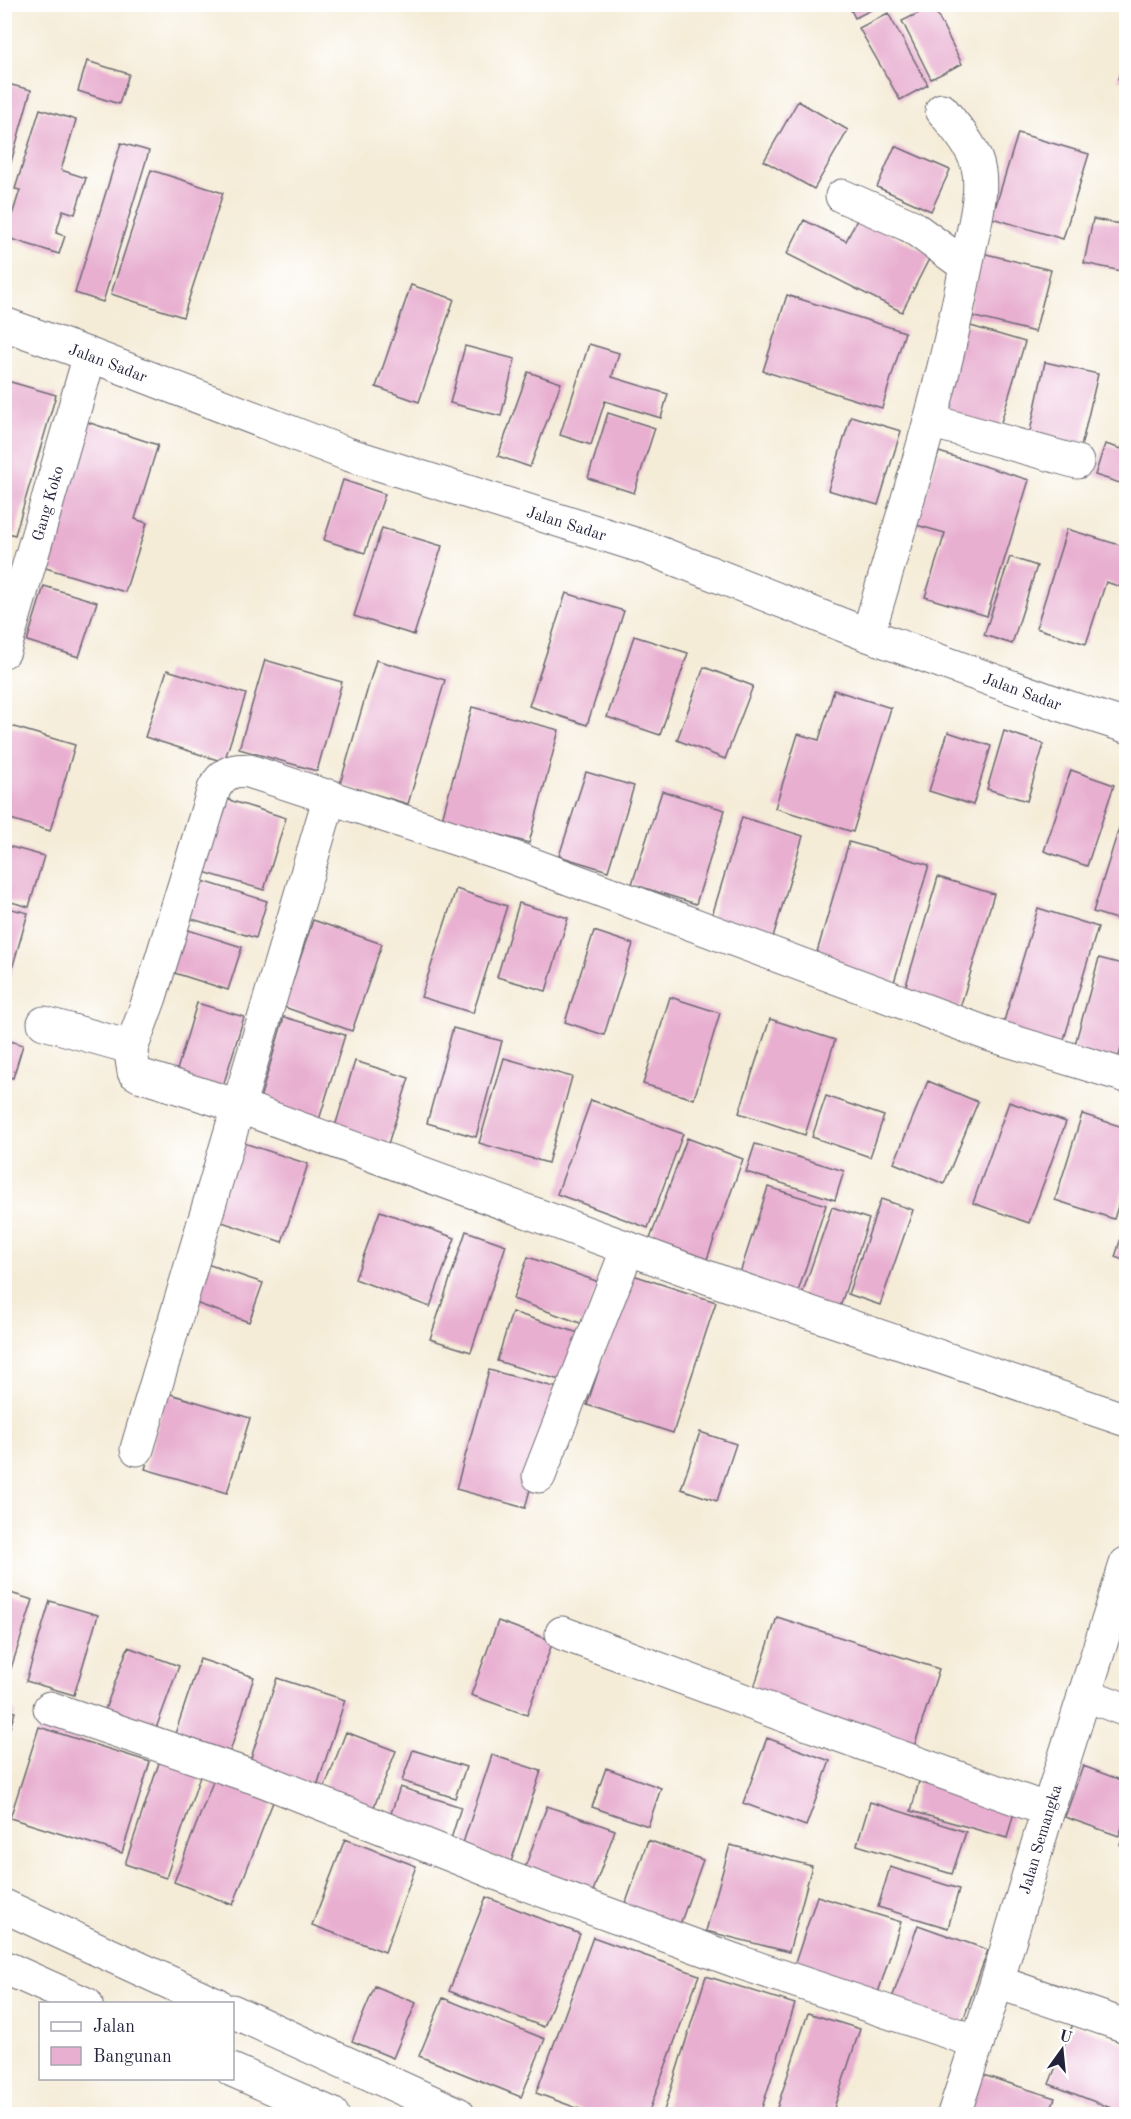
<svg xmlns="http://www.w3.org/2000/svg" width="1131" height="2119" font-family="'Old Standard TT',serif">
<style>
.building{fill:#e8afd0}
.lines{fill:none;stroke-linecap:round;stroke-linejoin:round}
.minor-casing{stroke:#6c6972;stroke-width:35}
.major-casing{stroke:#6c6972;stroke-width:35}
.minor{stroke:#fff;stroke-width:33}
.major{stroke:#fff;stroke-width:33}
.labels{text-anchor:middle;stroke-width:4.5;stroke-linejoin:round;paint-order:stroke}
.street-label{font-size:16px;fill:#22223b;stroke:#fff}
</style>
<rect width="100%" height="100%" fill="#fff"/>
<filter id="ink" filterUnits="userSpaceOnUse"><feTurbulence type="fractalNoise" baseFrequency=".0167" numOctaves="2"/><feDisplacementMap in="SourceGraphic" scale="12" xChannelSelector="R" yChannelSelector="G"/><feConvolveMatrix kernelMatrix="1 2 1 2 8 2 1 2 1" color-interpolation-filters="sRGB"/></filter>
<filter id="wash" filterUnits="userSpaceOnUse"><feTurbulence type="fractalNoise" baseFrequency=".008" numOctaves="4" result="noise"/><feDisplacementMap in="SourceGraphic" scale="24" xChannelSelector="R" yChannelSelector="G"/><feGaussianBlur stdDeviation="1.35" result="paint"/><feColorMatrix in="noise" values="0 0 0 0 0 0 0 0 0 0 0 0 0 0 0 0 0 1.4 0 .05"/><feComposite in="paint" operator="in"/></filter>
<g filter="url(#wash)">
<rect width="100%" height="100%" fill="#f5ecd8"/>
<g id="blocks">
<path class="building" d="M848,4H883L855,18Z
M933,6L962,64L931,79L902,21Z
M888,13L928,85L900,100L859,28Z
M1126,54V81L1118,79Z
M87,61L129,74L119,104L78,91Z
M4,83L31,90L5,184H4Z
M798,101L848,130L814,189L764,161Z
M40,109L76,120L61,170L86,178L75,214L63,210L56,233L65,236L59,254L5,237L20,190L15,189Z
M1018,133L1089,154L1063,239L992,218Z
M121,143L149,151L103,302L75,293Z
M895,146L950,170L931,211L877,187Z
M151,170L223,193L183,317L111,294Z
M858,218L931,255L902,312L787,254L804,220L846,241Z
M1093,219L1126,225V272L1084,263Z
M982,253L1051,270L1035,332L967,315Z
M411,285L454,299L419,402L376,387Z
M787,295L905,332L882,408L763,371Z
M964,324L1025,342L999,429L938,410Z
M589,344L619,353L612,377L668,394L661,418L605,401L591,445L560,435Z
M465,346L515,359L501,416L450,403Z
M1045,362L1098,374L1081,447L1029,436Z
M528,372L561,383L530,467L498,456Z
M4,380L56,395L15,535L4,532Z
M608,413L655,428L634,493L588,478Z
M851,416L901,431L878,505L828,490Z
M84,421L158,445L135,519L147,523L125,592L39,566Z
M1126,435V485L1095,475L1105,444L1122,449Z
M939,452L1029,480L987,616L925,597L945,533L916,525Z
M343,480L385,494L365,553L324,540Z
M382,528L442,546L414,635L354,616Z
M1067,529L1126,547V569L1121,587L1106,582L1086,644L1036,628Z
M1010,557L1037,566L1012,644L984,635Z
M44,586L97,602L79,657L27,641Z
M566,593L624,611L587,725L529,706Z
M634,636L688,653L660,735L607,717Z
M265,660L342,682L317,771L239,749Z
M376,660L445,680L408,804L340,784Z
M704,667L753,686L725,759L677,740Z
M167,670L246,694L224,762L145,737Z
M834,690L891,708L853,832L775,808L798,734L819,740Z
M472,707L559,730L529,843L442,819Z
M4,724L75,745L50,831L4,817Z
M1004,731L1044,744L1027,801L987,789Z
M948,732L991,746L973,805L929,791Z
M1071,770L1114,785L1087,866L1044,851Z
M586,772L634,786L608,871L559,856Z
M662,791L725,810L696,904L632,884Z
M223,798L286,818L264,890L200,871Z
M742,817L803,836L773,937L711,919Z
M1119,828L1126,831V922L1093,912Z
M849,842L929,865L894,982L815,959Z
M4,845L44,856L29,907L4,900Z
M938,877L994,894L960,1008L904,992Z
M193,878L267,901L256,938L182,916Z
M456,889L507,906L473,1013L421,997Z
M519,903L568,918L546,991L497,977Z
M4,907L28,913L10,976L4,974Z
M1038,908L1098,927L1061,1049L1001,1031Z
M313,920L382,944L352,1031L284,1007Z
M179,927L242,947L228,990L165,970Z
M594,931L633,944L604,1035L565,1022Z
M1099,958L1126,965V1030L1116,1067L1072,1055Z
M670,997L720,1013L694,1099L643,1084Z
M197,1003L244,1017L221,1093L174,1080Z
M284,1017L345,1035L319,1120L259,1102Z
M770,1019L835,1040L805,1135L739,1113Z
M453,1028L502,1041L476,1137L427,1123Z
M4,1039L23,1045L13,1078L4,1076Z
M504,1058L572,1077L548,1163L479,1143Z
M355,1061L409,1078L386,1150L333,1133Z
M928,1081L978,1102L944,1184L894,1163Z
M826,1096L884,1116L870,1157L812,1137Z
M591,1100L683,1134L648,1228L557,1194Z
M1009,1102L1066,1122L1029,1223L973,1203Z
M1082,1114L1126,1128V1188L1124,1187L1114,1219L1055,1200Z
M687,1138L743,1159L707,1259L650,1239Z
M235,1140L308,1164L282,1242L210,1218Z
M755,1144L844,1171L835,1200L746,1172Z
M768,1187L826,1205L796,1298L738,1279Z
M881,1199L913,1210L880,1305L848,1294Z
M832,1207L869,1219L838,1313L800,1300Z
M380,1211L455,1238L430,1307L355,1279Z
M1126,1222V1261L1115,1257Z
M466,1231L506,1245L471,1352L430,1339Z
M528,1257L599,1282L583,1324L513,1299Z
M201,1262L263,1283L249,1322L187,1300Z
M630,1274L716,1302L673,1433L587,1405Z
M512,1312L582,1334L566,1382L497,1361Z
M489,1370L558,1388L525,1508L456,1489Z
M167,1393L250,1418L227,1493L145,1469Z
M700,1432L736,1444L717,1501L681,1489Z
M4,1591L33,1600L5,1687H4Z
M50,1601L98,1615L74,1695L26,1681Z
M777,1617L939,1669L912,1753L750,1700Z
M498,1621L553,1641L527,1715L471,1695Z
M128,1647L179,1666L154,1734L103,1715Z
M200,1659L254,1677L229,1755L174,1737Z
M277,1678L345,1700L317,1786L249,1764Z
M4,1709L15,1712L5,1743H4Z
M39,1727L150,1762L122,1853L10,1818Z
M346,1732L396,1751L370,1817L321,1797Z
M767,1738L830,1761L806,1826L743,1803Z
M413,1750L466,1767L455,1798L402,1781Z
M492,1755L541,1771L511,1862L462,1846Z
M161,1757L202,1770L166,1878L125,1864Z
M1083,1766L1126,1782V1816L1119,1836L1065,1817Z
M606,1768L661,1788L648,1826L592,1807Z
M921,1774L1017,1801L1007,1838L911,1811Z
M214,1779L273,1802L233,1905L174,1882Z
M400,1787L461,1807L450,1842L388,1822Z
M870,1802L966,1832L952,1874L857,1845Z
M547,1806L615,1830L591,1897L523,1873Z
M1126,1825V1847L1120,1845Z
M345,1839L416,1866L385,1952L312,1925Z
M648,1840L703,1860L677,1933L622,1914Z
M730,1845L812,1866L789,1952L706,1931Z
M890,1867L959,1889L948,1928L878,1907Z
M817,1896L901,1922L878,1993L794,1966Z
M486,1897L580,1934L544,2027L449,1991Z
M918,1925L988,1950L961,2026L891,2001Z
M593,1937L699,1975L648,2114H593L536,2093Z
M706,1976L795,2004L760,2114H663Z
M375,1986L416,2003L393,2058L352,2041Z
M443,1998L545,2039L521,2097L419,2056Z
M808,2013L860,2029L832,2114H775Z
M1073,2024L1126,2044V2114L1049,2084Z
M980,2074L1055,2098L1049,2114H967Z"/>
</g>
</g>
<g filter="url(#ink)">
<use href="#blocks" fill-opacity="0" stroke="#6c6972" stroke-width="1.5"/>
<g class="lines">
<g class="minor-casing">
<g id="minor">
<path d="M842,196L911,226L966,266"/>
<path id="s1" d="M4,324L90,355L347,454L647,548L868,635L1070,708L1126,726"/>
<path d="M930,421L1077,462"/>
<path d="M868,635C903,513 943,391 966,266C971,239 983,199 979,172C976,149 955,127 942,110"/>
<path id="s2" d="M4,651L90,355"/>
<path d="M44,1023L130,1047L134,1072L139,1075L238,1106L726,1284L1126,1420"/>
<path d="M131,1049L150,997L214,789C222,774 231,769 249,771L509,856L991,1035L1126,1076"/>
<path d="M137,1449L330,796"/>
<path d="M539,1476L628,1248"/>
<path d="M562,1633L797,1720L1048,1810"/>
<path d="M1084,1694L1126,1710"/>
<path d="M50,1708L262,1780L506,1877L739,1962L978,2042"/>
<path d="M997,1982L1126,2026"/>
<path id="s3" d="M954,2114L997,1982L1048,1810L1126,1564"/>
</g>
</g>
<g class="major-casing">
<path id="major" d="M4,1906L216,2004
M4,1967L86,2004
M232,2011L458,2114
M232,2070L332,2114"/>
</g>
<use href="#minor" class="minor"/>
<use href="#major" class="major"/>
</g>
</g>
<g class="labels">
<g class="street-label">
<text dy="6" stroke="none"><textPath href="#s1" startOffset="111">Jalan Sadar</textPath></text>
<text dy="6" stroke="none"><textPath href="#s2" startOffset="154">Gang Koko</textPath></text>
<text dy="6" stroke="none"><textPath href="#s1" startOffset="597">Jalan Sadar</textPath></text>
<text dy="6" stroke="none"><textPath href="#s1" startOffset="1083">Jalan Sadar</textPath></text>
<text dy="6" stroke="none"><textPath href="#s3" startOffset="288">Jalan Semangka</textPath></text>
</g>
</g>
<rect width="1131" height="2119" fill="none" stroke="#fff" stroke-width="24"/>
<rect x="39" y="2002" width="195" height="78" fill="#ffffff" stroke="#a7a7b1" stroke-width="1.5"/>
<rect x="51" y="2022" width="30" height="9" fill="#ffffff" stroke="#a7a7b1" stroke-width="1.5"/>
<text x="93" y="2032" font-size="18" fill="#22223b">Jalan</text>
<rect x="51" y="2047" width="30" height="18" fill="#e8afd0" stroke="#a7a7b1" stroke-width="1.5"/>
<text x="93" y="2062" font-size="18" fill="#22223b">Bangunan</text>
<g transform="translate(1062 2050) rotate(15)" stroke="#ffffff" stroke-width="4.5" paint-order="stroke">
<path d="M0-4.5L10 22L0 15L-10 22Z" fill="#22223b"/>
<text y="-9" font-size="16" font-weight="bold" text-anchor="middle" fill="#22223b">U</text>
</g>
</svg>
